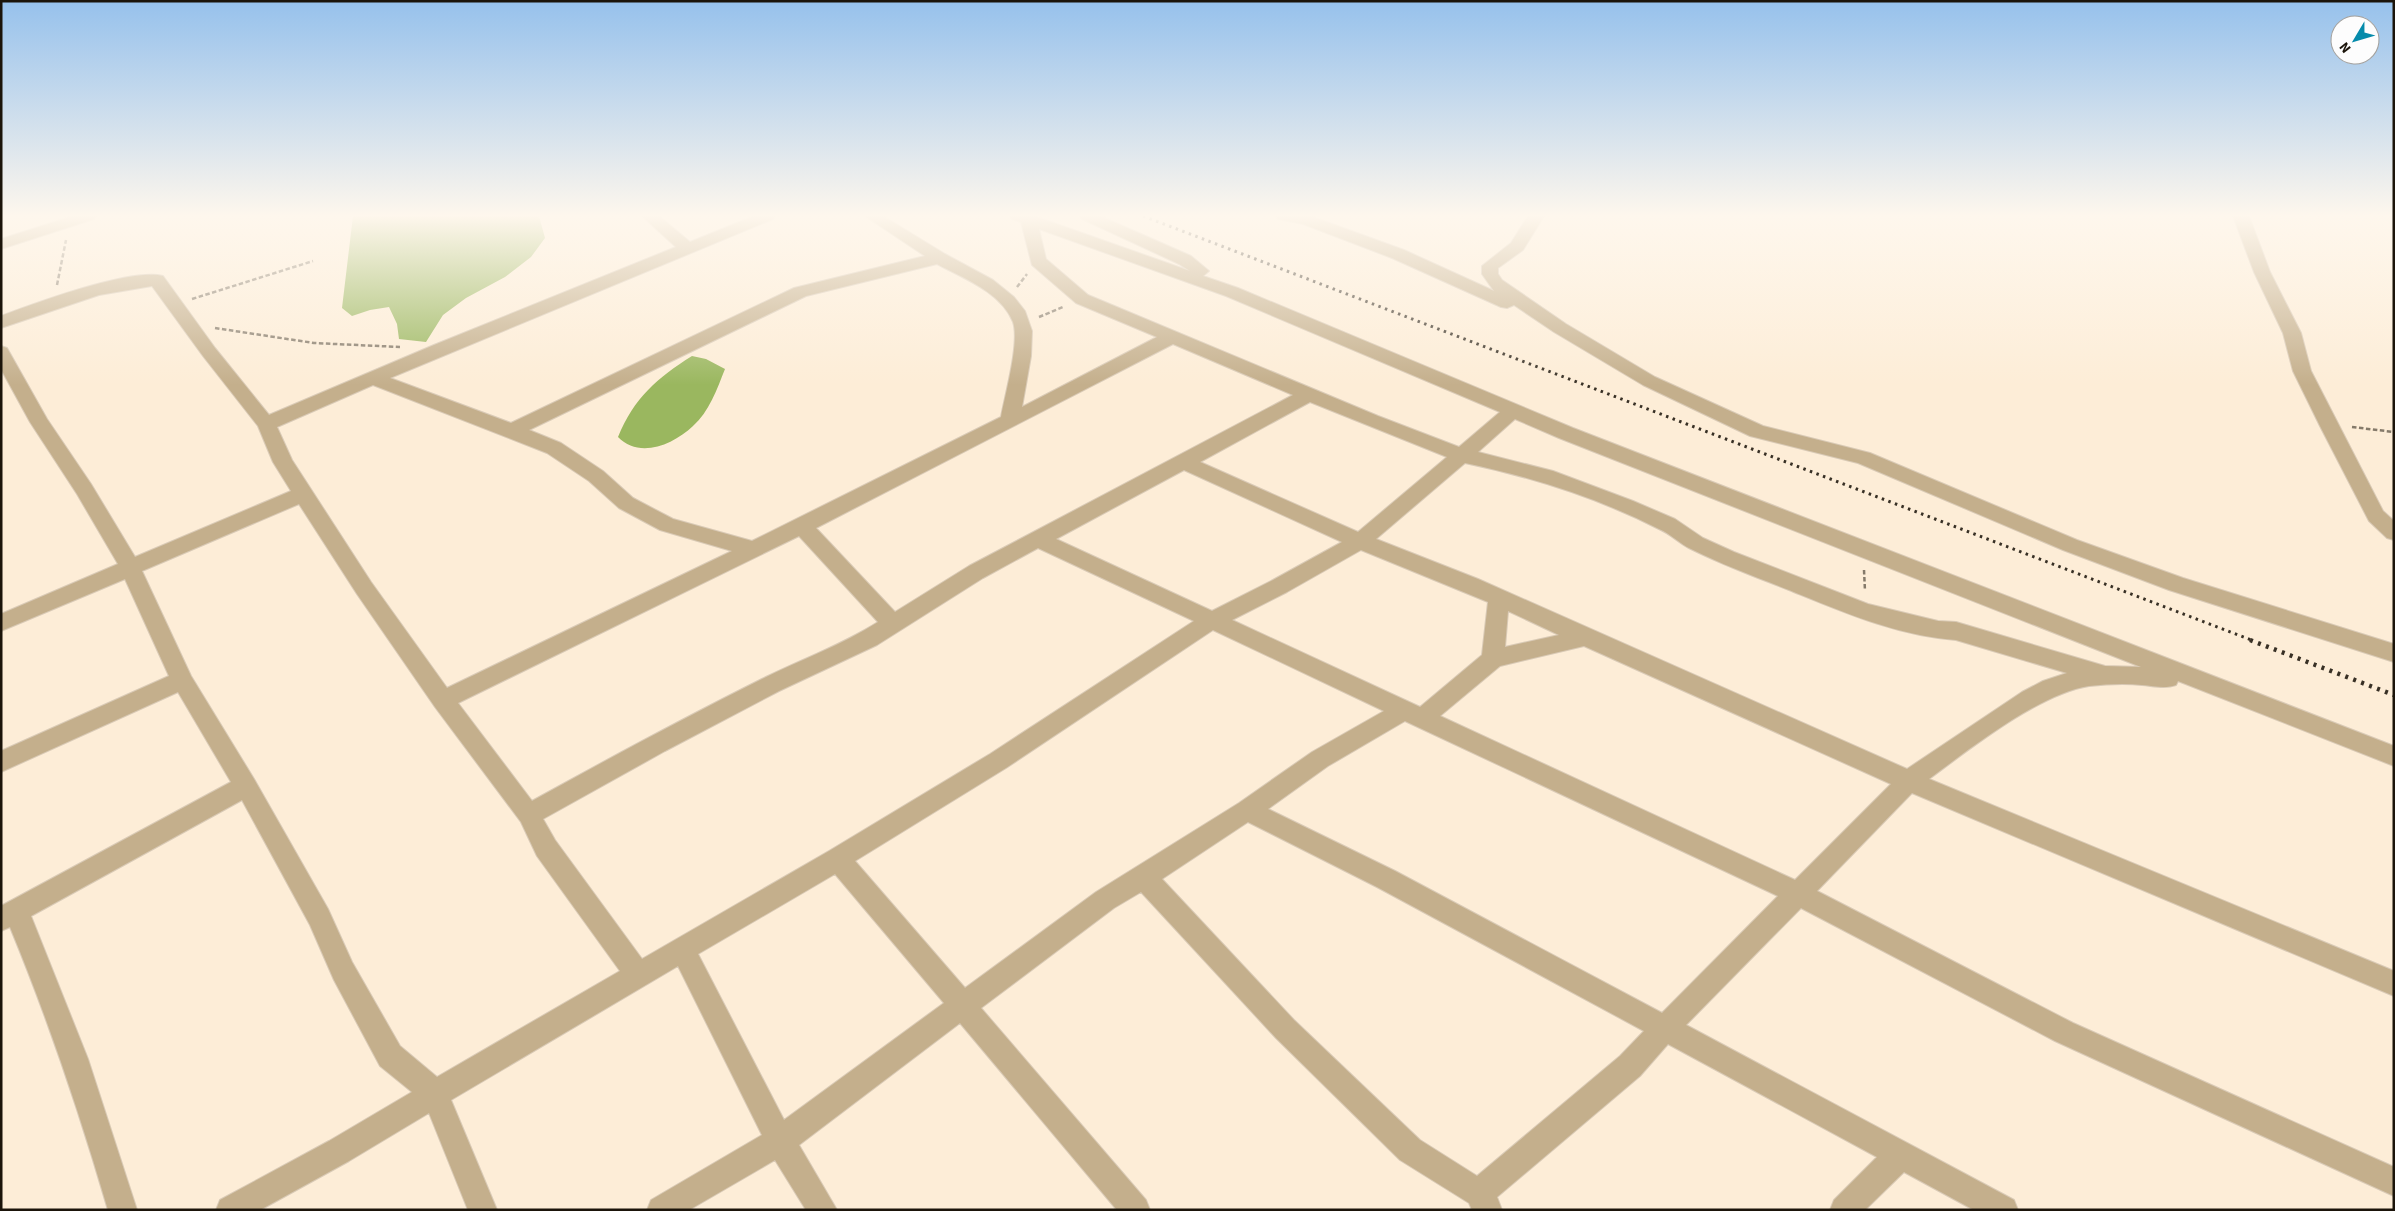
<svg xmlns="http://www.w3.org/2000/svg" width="2395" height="1211" font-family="'Source Sans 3',sans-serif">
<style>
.forest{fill:#9ab75f}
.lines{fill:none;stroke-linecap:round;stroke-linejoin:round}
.minor-casing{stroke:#d9cab6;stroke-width:2}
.path{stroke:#857a6a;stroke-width:2.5;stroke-dasharray:4.5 2.5;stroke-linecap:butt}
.minor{fill:#c4af8c;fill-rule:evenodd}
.rail-far1{stroke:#383025;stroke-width:3;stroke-dasharray:2.5 4.5;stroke-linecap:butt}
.rail{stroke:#383025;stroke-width:4.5;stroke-dasharray:3 5.5;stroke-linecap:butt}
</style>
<rect width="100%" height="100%" fill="#fdedd7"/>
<path class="forest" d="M353,216H539L545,238L531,257L505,277L466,298L443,315L426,342L399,339L397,324L389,307L370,310L352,316L342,308Z
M692,356L706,359L725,369C717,389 709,412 693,426C673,445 639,459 618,437C634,398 657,378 692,356Z"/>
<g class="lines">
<g class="minor-casing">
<path id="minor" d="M73,216H96L94,219L1,249V239Z
M642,216H659L690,242L754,216H775L773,219L390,378L511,423L794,288L925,256L865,216H883L945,254L993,280L1014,297L1025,311L1032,331L1031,356L1022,407L1157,337L1076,303L1032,265L1021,222L1012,219L1010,216H1034L1190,271L1179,264L1082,219L1080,216H1100L1191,256L1209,271L1203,276L1238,288L1573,428L2394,746V766L2178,681L2176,685C2165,689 2154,686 2142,685C2125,683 2107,684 2089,686C2039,694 1971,748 1929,779L2394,971V996L1912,793L1817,891L2073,1023L2394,1167V1196L2055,1041L1801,908L1686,1025L2014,1200L2018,1210H1974L1904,1172L1865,1210H1830L1834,1200L1877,1157L1668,1044L1640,1076L1497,1197L1502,1210H1472L1469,1203L1400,1160L1276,1038L1141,892L1114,908L981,1008L1146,1200L1150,1210H1117L960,1023L799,1145L837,1210H806L775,1160L689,1210H647L651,1200L762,1135L678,966L451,1100L497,1210H468L429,1113L349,1161L260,1210H216L220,1200L329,1141L412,1092L380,1066L334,980L310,925L242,800L31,916L88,1059L137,1210H108C80,1114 48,1019 10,927L1,931V906L231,782L178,692L1,772V751L169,676L125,579L1,631V614L118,564L77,494L30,422L1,369V346L7,348L47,419L91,484L135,557L291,491L273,462L258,426L203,356L152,286L99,295L1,328V316C36,303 130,268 163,276L215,348L269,415L434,345L676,247ZM1039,229L1226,296L1500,412L1459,447L1378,416L1088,295L1046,259ZM937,264C963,278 1001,292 1013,322C1020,342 1005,395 1001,417L752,541L673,519L633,498L603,471L561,443L529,430L806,296ZM1173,344L1293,395L969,566L895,612L816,528ZM373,385L547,453L589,481L619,508L660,530L732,551L447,688L371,582L292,460L277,427ZM1310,402L1447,457L1358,532L1200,462ZM1515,419L1559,438L2141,667L2105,666L1956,622L1938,621L1868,604L1734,552L1703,538L1675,519L1633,501L1553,471L1478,452ZM1465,463C1532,477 1598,498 1659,529C1671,534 1680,544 1691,549C1723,565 1756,577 1789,590C1843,612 1898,636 1956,640L2067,673L2043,681L2022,692L1907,769L1478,579L1376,539ZM1184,470L1342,542L1273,580L1212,611L1056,539ZM299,504L357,594L435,707L521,822L537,856L620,971L437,1077L400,1046L352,962L328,909L254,779L191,676L142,571ZM799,536L878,622C842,645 800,660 762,679C684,718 608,759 532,801L458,703ZM1038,548L1194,621L990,754L829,851L642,959L555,840L543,819L665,751L779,691L877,645L983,578ZM1361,550L1488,602L1482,655L1420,707L1232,620L1287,592ZM1508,611L1559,635L1505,647ZM1213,630L1384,711L1312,752L1239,803L1096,892L965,988L855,861L1006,768ZM1584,646L1891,784L1795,880L1440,716L1500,666ZM1405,721L1778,896L1662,1013L1395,871L1268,809L1328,766ZM1248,822L1377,887L1644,1031L1620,1056L1477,1176L1420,1140L1294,1020L1162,879ZM835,874L944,1003L784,1120L698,954Z
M1276,216L1313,217L1404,250L1494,291L1482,274V266L1511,243L1528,216H1544L1523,250L1498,268V274L1502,280L1566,324L1655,377L1763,426L1870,453L2077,540L2183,578L2394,644V662L2169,590L2063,550L1858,463L1750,436L1643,385L1554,332L1514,305L1507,308L1501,307L1392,258L1303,224L1278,219Z
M2233,216H2249L2270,272L2301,333L2311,371L2383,511L2394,521V540L2387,538L2369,521L2320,426L2293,371L2283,333L2254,272Z"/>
</g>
<path class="path" d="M57,285L66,240
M1017,287L1027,274
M192,299L313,261
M1039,317L1063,307
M215,328L314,343L400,347
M2352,427L2394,432
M1864,570L1865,591"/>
<use href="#minor" class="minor"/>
<path class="rail-far1" d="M1143,216L2254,641"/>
<path class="rail" d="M2250,640L2394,695"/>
</g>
<linearGradient id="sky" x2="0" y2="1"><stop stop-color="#96c1ec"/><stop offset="0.56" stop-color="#fef7ed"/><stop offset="1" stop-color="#fef7ed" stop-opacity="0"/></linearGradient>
<rect width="2395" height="385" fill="url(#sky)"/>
<rect width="2395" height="1211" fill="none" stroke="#1b140a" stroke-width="5"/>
<g transform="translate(2355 40) rotate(232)"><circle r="24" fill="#fdfdfd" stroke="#a3a09c"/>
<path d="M0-4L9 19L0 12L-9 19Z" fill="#058bab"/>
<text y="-8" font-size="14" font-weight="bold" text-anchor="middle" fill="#1b140a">N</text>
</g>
</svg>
